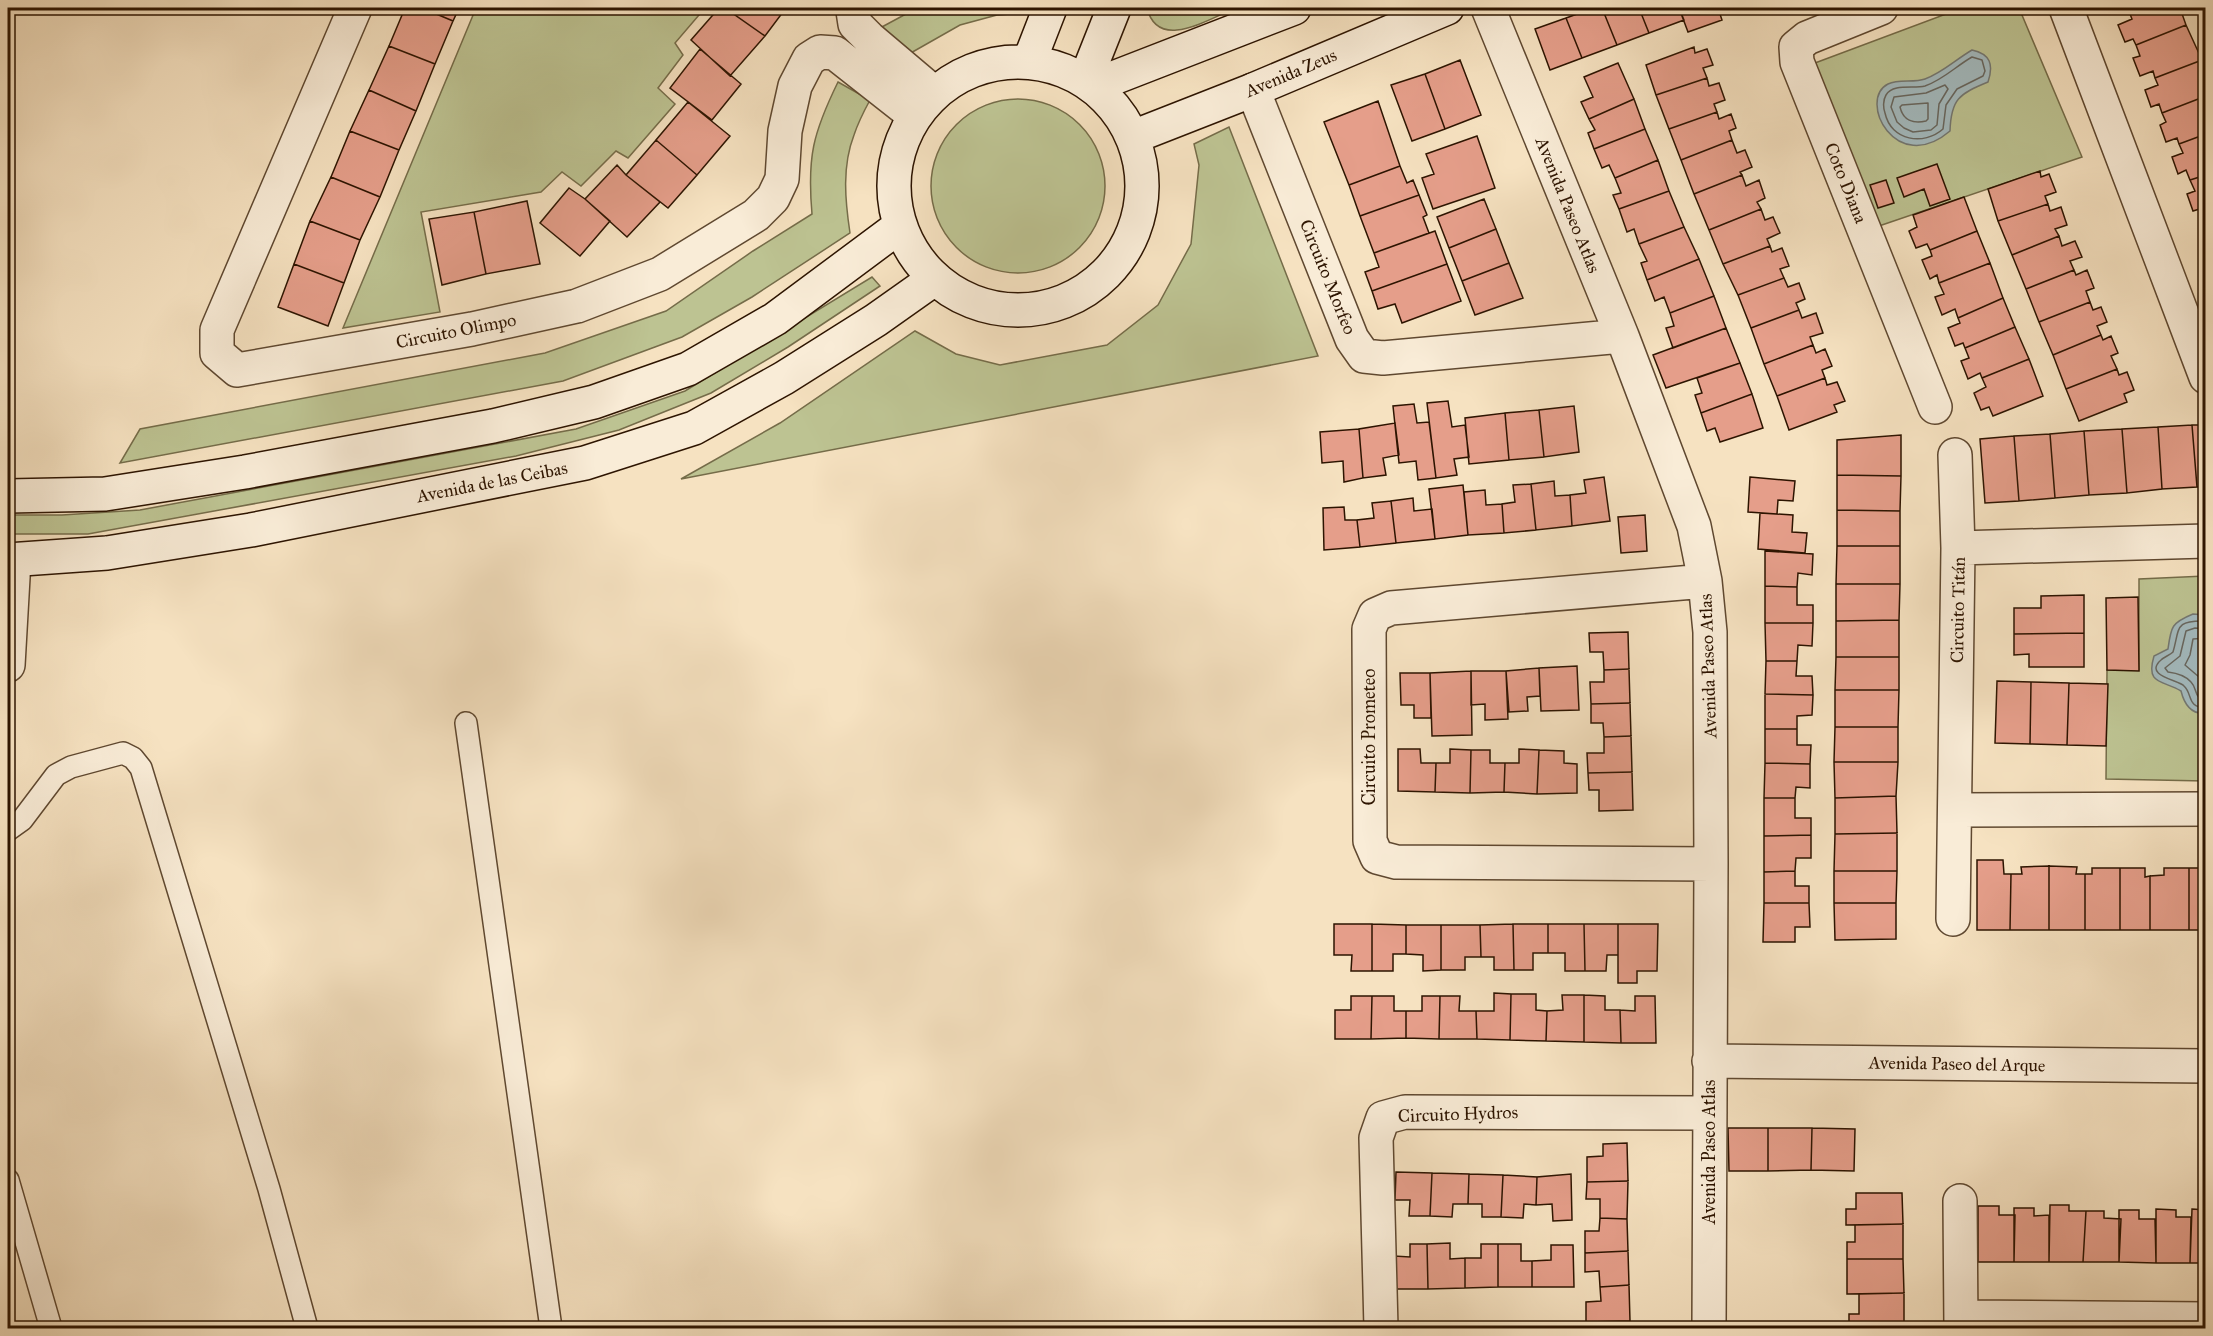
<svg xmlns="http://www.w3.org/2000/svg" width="2213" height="1336" font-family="'IM FELL Great Primer',serif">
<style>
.green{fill:#bdc392;stroke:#756c49;stroke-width:1.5}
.water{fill:#a3babe;stroke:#747872;stroke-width:1.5}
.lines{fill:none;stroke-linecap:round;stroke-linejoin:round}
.shore{stroke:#68675f;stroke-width:1.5}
.building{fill:#e59e8a;stroke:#2d1400;stroke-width:1.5}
.lane-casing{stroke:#5f4830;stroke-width:24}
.street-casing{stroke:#5f4830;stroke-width:36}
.secondary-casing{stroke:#2d1400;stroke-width:36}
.lane{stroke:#f9ecd7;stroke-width:21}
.street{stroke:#f9ecd7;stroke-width:33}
.secondary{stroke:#f9ecd7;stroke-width:33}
.labels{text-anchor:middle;stroke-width:6;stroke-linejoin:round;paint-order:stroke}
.street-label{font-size:18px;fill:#2d1400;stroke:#f9ecd7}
</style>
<rect width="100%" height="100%" fill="#f6e2c1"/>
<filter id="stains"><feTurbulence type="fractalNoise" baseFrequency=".00333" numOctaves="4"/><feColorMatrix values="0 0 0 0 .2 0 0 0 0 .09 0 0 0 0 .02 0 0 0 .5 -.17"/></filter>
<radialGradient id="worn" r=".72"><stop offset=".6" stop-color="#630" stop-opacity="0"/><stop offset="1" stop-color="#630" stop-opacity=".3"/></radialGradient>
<path class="green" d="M476,8H705L675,43L683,55L658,88L675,104L628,158L616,151L581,186L562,172L541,192L421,212L440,312L343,328Z
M917,8H1026L1024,13L997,15L960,25L909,54L880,28Z
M1147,8H1236C1208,19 1158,52 1147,8Z
M1962,8H2019L2082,157L1876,227L1815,63Z
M838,82L870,100C864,111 858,123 854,135C842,166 845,200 850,233L752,297L682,337L563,381L120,463L140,429L545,353L666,311L753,251L812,214C807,157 813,133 838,82Z
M931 186a87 87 0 1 1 174 0a87 87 0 1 1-174 0Z
M1229,127L1318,356L681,479L780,423L915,331L956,354L1000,365L1107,345L1158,305L1191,244L1199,165L1194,144Z
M872,277L880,286L788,347L711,393L619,430L516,456L88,534H8V515H62L140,510L576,429L685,391Z
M2205,576V781L2106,779L2107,670H2139V579Z"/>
<path class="water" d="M1972,50C1990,54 1994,64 1988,82C1959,94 1951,99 1950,131C1896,177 1857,100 1888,84C1899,79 1914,83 1925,79C1942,73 1955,60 1972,50Z
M2193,614L2205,615L2206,713C2191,715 2184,703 2181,691C2164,680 2145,686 2154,656L2168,649C2171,627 2171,623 2193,614Z"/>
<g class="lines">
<path class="shore" d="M1972,57L1982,60L1985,71L1983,76L1957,89L1946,105L1943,129C1924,146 1891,141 1885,113C1883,108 1883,100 1886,95C1893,83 1914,89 1925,86C1943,80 1956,66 1972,57Z
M1945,85L1948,89L1939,104L1937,125L1931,130L1913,132L1904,128L1897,122L1891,107L1894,97L1926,93Z
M1928,103V119L1926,121C1913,124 1903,120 1900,107L1902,105Z
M2206,621C2174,620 2180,628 2173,652C2170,655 2164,657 2161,660C2143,676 2179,680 2184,686C2193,694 2186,707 2206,708
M2206,629L2195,628L2186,631L2180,656L2165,668L2168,672C2176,673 2185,675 2191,682C2198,689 2193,698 2206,700
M2206,638L2193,639L2190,655L2185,665L2199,677L2206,691"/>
</g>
<path class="building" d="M405,8H422L453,21L435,64L389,46Z
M422,8H459L453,21Z
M719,8H725L765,36L730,76L691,40Z
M725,8H786L765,36Z
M1594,8H1602L1617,45L1582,58L1566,18Z
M1602,8H1639L1649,33L1617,45Z
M1639,8H1679L1684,20L1649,33Z
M1679,8H1718L1722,20L1688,32Z
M2111,8H2145L2130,14L2127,8L2114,14Z
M2145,8H2180L2186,25L2136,45L2133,39L2125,42L2118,25L2132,19L2130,14Z
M1566,18L1582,58L1550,70L1535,29Z
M2186,25L2202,60L2155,78L2153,71L2140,76L2133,58L2140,56L2136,45Z
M389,46L435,64L416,111L369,90Z
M1694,47L1695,53L1707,49L1713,65L1703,68L1707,78L1656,95L1646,65Z
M700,49L741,84L712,120L670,88Z
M1460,60L1481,115L1445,129L1425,74Z
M2202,60L2206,68V96L2162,113L2159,104L2151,107L2145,90L2158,85L2155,78Z
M1618,63L1634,99L1589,119L1581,102L1593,97L1584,77Z
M1425,74L1445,129L1412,141L1391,85Z
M1707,78L1709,86L1719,83L1725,100L1714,104L1717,112L1669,129L1656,95Z
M369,90L416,111L399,150L350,131Z
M2206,96V134L2179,144L2177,138L2166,142L2160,125L2166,122L2162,113Z
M1634,99L1645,129L1594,149L1588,133L1595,130L1589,119Z
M1378,101L1400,166L1349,185L1324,122Z
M688,102L730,136L697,175L656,140Z
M1717,112L1719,119L1731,114L1736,128L1729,131L1732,140L1681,160L1669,129Z
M1645,129L1658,160L1615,178L1609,165L1602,168L1594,149Z
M350,131L399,150L380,197L331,177Z
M2206,134V175L2190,180L2186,170L2178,174L2172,157L2183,153L2179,144Z
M1477,136L1495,188L1433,209L1422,178L1434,174L1426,154Z
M656,140L697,175L668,208L626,175Z
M1732,140L1737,153L1745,150L1752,167L1740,172L1742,175L1694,194L1681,160Z
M1658,160L1669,191L1619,209L1613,195L1621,193L1615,178Z
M1937,164L1950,199L1930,206L1924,189L1904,197L1897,178Z
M617,165L626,175L660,202L627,237L585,199Z
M1400,166L1407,183L1413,180L1419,195L1360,216L1349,185Z
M2040,171L2041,177L2049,174L2056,192L2045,196L2048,204L1998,221L1988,189Z
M1742,175L1746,186L1759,180L1765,198L1757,202L1761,209L1709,230L1694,194Z
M2206,175V207L2193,211L2187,194L2195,191L2190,180Z
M331,177L380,197L360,240L310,221Z
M1886,180L1894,203L1878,208L1870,185Z
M569,188L585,199L610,221L580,256L540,223Z
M1669,191L1684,227L1639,244L1634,229L1627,232L1619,209Z
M1419,195L1427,215L1423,217L1429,233L1374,253L1360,216Z
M1964,197L1977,231L1930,250L1927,244L1916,248L1909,231L1917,227L1913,215Z
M1484,199L1496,229L1449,248L1437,217Z
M527,201L540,264L486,274L474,212Z
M2048,204L2050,211L2061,207L2067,225L2055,229L2059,236L2012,255L1998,221Z
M1761,209L1765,220L1773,217L1780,233L1767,239L1770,246L1723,264L1709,230Z
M474,212L486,274L442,285L429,219Z
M310,221L360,240L344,283L294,264Z
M1684,227L1699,259L1647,280L1641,263L1647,261L1639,244Z
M1496,229L1509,263L1462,281L1449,248Z
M1435,231L1447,264L1372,291L1365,272L1379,267L1374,253Z
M1977,231L1990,263L1939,283L1937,275L1930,279L1922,260L1932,256L1930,250Z
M2059,236L2062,246L2075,241L2082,257L2070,261L2074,270L2026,289L2012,255Z
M1770,246L1772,252L1782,248L1789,266L1780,269L1784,278L1738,295L1723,264Z
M1699,259L1714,296L1670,313L1664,297L1655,301L1647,280Z
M1509,263L1523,298L1475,315L1462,281Z
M1990,263L2003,298L1958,318L1955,309L1942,315L1935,297L1944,294L1939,283Z
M294,264L344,283L328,326L278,307Z
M1447,264L1461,301L1402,323L1395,304L1378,309L1372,291Z
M2074,270L2076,275L2087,270L2094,288L2086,291L2090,302L2039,322L2026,289Z
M1784,278L1788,287L1799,283L1805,299L1796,303L1799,310L1751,328L1738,295Z
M1714,296L1726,328L1673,348L1666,328L1674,326L1670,313Z
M2003,298L2015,327L1965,348L1963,343L1955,346L1948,328L1960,323L1958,318Z
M2090,302L2093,310L2101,307L2107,322L2097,326L2101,335L2053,355L2039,322Z
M1799,310L1802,318L1816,313L1823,333L1810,337L1813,345L1764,364L1751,328Z
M2015,327L2029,359L1982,378L1980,373L1968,379L1961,361L1969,358L1965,348Z
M1726,328L1740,363L1666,388L1653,355Z
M2101,335L2103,340L2111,336L2118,353L2111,356L2117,369L2066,389L2053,355Z
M1813,345L1816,353L1825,349L1832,366L1822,370L1825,378L1777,396L1764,364Z
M2029,359L2043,396L1993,416L1989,407L1981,410L1974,393L1986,387L1982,378Z
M1740,363L1752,394L1701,413L1695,395L1702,393L1697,378Z
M2117,369L2119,375L2127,372L2134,390L2124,394L2127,402L2079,421L2066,389Z
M1825,378L1827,385L1837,382L1845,401L1834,405L1837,412L1789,430L1777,396Z
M1752,394L1763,428L1720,442L1715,428L1707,431L1701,413Z
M1448,401L1452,427L1465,425L1469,457L1454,459L1457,475L1436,478L1427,403Z
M1414,404L1417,423L1429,422L1436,478L1418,480L1416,461L1399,463L1393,406Z
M1574,406L1579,452L1544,457L1539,410Z
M1539,410L1544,457L1509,460L1505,413Z
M1505,413L1509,460L1469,464L1465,418Z
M1395,423L1399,455L1383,458L1386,475L1363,478L1359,429Z
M2192,425H2206V487H2197Z
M2192,425L2197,487L2162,489L2158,427Z
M2158,427L2162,489L2127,493L2122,429Z
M1359,429L1363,478L1344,482L1343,461L1322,463L1320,432Z
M2122,429L2127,493L2089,495L2084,431Z
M2084,431L2089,495L2055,498L2050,434Z
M2050,434L2055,498L2019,501L2014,436Z
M1901,435V476L1837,475V440Z
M2014,436L2019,501L1985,503L1980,439Z
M1837,475L1901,476L1900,511L1837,510Z
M1604,477L1610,521L1572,526L1570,495L1586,493L1584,480Z
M1750,477L1795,481L1793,501L1778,500L1777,514L1748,512Z
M1554,481L1555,496L1570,495L1572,526L1536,530L1531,484Z
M1531,484L1536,530L1504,533L1502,504L1515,502L1513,485Z
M1463,485L1468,535L1435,539L1429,489Z
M1485,490L1486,505L1502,504L1504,533L1468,535L1464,492Z
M1413,498L1414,511L1432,509L1435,539L1396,543L1391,501Z
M1391,501L1396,543L1360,547L1357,520L1374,518L1372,503Z
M1344,507L1345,520H1357L1360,547L1324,550L1323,508Z
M1837,510L1900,511V546H1837Z
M1760,513L1793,515L1792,532L1807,533L1805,553L1758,549Z
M1645,515L1647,551L1621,553L1618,517Z
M1837,546H1900V584H1836Z
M1765,551L1813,554L1812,575L1798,573L1797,587L1765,586Z
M1836,584H1900L1899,620L1836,621Z
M1765,586L1797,587V605H1813V623H1765Z
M2084,595V633L2014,634V608H2041V596Z
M2138,597L2139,671L2107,670L2106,598Z
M1899,620V657H1836V621Z
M1765,623H1813L1812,646L1798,645L1797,661H1766Z
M1628,632L1629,669L1604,670L1603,652H1590L1589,633Z
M2084,633V667H2029V654L2014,655V634Z
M1836,657H1899V690H1835Z
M1766,661H1797L1796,676H1812L1813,695L1765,694Z
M1577,666L1579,710L1541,711L1539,668Z
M1539,668L1540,696L1527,697L1528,711L1509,712L1506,671Z
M1629,669L1630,703L1591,704L1590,682H1604V670Z
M1471,671L1472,735L1432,736L1430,673Z
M1471,671H1506L1508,719L1485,720V704L1471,705Z
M1400,673H1430L1431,718H1414V705H1401Z
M1997,681L2031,682L2030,744L1995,743Z
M2031,682L2069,683L2067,745L2030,744Z
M2069,683L2108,684L2106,746L2067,745Z
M1835,690H1899L1898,727H1835Z
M1765,694L1813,695L1812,715L1797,716V729H1765Z
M1630,703L1631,736L1604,737L1603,723H1591V704Z
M1835,727H1898V762H1834Z
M1765,729H1797V745H1811L1810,764L1765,763Z
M1631,736L1632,772L1588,773L1587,753H1604V737Z
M1398,749H1420L1421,763H1436L1435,792L1398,791Z
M1450,749L1471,750L1470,793L1435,792L1436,763H1450Z
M1519,749L1539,750L1537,794L1504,792L1505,763H1519Z
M1471,750H1490V763H1505L1504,792L1470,793Z
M1539,750L1564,751V763L1577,764V793L1537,794Z
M1834,762H1898L1896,796L1835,798Z
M1765,763L1810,764V788L1796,787L1795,798H1764Z
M1632,772L1633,810L1599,811V790H1589L1588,773Z
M1896,796L1897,833L1835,834V798Z
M1764,798H1795V818H1811V835L1764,836Z
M1897,833V871H1834L1835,834Z
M1811,835V858H1796L1795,871L1764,872V836Z
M1977,860H2003L2004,874H2011L2010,930H1977Z
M2049,866L2077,867L2076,874H2085V930H2049Z
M2049,866V930H2010L2011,874H2022L2021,867Z
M2092,868H2120V930H2085V874H2092Z
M2120,868H2145V877L2150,876V930H2120Z
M2164,868H2189V930H2150V876L2164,875Z
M2189,868H2206V930H2189Z
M1795,871V886H1809V903H1764V872Z
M1834,871H1897L1896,903H1834Z
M1764,903H1809L1810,927H1795V942H1763Z
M1834,903H1896V939L1835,940Z
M1334,924H1372V971H1351L1352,955H1334Z
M1372,924L1406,925V954H1393V971H1372Z
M1513,924L1514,970H1494V957H1481L1480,925Z
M1513,924H1548V953H1533V970H1514Z
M1548,924H1584L1585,971H1565V953H1548Z
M1584,924H1618V955H1607L1606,971H1585Z
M1618,924H1658L1657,971H1637V983H1618Z
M1406,925H1441V970L1423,971V955L1406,954Z
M1441,925H1480L1481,957H1465V970H1441Z
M1494,993L1511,994L1510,1040L1477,1039L1476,1011H1494Z
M1511,994H1536V1010L1547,1011L1546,1041L1510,1040Z
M1562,995H1584V1042L1546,1041L1547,1011L1563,1010Z
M1584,995L1605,996V1010H1620L1621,1043L1584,1042Z
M1351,996H1372L1371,1039H1335V1010H1351Z
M1372,996H1394V1011H1406V1038L1371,1039Z
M1422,996H1440L1439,1039L1406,1038V1011H1422Z
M1440,996H1460L1459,1011H1476L1477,1039H1439Z
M1635,996H1655L1656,1043H1621L1620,1010L1635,1011Z
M1728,1128H1768V1171H1729Z
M1768,1128H1812L1811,1170L1768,1171Z
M1812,1128L1855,1129L1854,1171L1811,1170Z
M1627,1143L1628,1181L1587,1182V1157L1603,1156V1144Z
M1396,1172L1432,1173L1430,1216H1409L1410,1200H1395Z
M1432,1173L1469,1174L1468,1204H1453L1452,1217L1430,1216Z
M1469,1174L1503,1175L1501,1217H1482V1204H1468Z
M1571,1174L1572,1220L1553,1221L1552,1204L1536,1205L1537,1177Z
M1503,1175L1537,1177L1536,1205L1524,1204L1523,1218L1501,1217Z
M1628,1181L1627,1219L1600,1218V1199H1586L1587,1182Z
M1856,1193H1902L1903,1224L1846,1225V1209H1856Z
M2050,1205H2069V1211H2086L2083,1262H2049Z
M1978,1206H1999V1215H2015L2014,1262H1978Z
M2014,1208H2034V1216L2049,1215V1262H2014Z
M2156,1209L2176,1210V1217H2191L2190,1263H2156Z
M2192,1209L2206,1210V1263H2190Z
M2119,1210H2139V1219H2155L2156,1263L2119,1262Z
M2086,1211H2104V1218L2121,1219L2119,1262H2083Z
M1600,1218L1627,1219L1628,1251L1585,1253V1231H1599Z
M1903,1224V1259H1847V1242H1855V1225Z
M1450,1243V1259L1465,1258V1288L1428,1289L1427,1244Z
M1410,1244H1427L1428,1289H1394V1256L1410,1257Z
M1481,1244H1498V1287L1465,1288V1258H1481Z
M1498,1244H1521V1261H1532V1287H1498Z
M1551,1245H1573L1574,1287H1532V1261L1551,1260Z
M1628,1251L1629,1285L1600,1287L1599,1271L1585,1272V1253Z
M1847,1259H1903L1904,1293L1847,1294Z
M1629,1285L1630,1321L1586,1322V1302L1601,1301L1600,1287Z
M1904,1293V1328H1849V1314H1859V1294Z"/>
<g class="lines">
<g class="lane-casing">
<path id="lane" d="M466,723L551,1328
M8,830L22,820L56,775L71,767L123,753L133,758L141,768L269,1189L307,1328
M8,1180L51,1328"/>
</g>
<g class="street-casing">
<path id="street" d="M355,8L217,330V353L237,370L472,329L577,306L660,274L756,215L773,198L782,179L785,131L795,86L809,59L820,52L835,53L915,116
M855,8L853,11L855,24L869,38L934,93
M1488,8L1622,336L1694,526L1705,581L1710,632L1711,864L1709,1328
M1881,8L1807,38L1796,47L1797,62L1935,407
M2066,8L2206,377
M1253,90L1352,339L1364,356L1383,358L1622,336
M1958,548L2206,541
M1705,581L1391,608L1375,615L1369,629L1370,841L1377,857L1396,862L1711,864
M8,665L14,560
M1956,810L2206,809
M1953,919L1958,548L1955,455
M1709,1061L2206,1066
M1960,1201L1961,1328
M1962,1317L2206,1319
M1381,1328L1376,1138L1383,1118L1405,1112L1710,1113"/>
</g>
<g class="secondary-casing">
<path id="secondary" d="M1029,62L1050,8
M894 186a124 124 0 1 1 248 0a124 124 0 1 1-248 0Z
M1085,81L1114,8
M1093,86L1294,8
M1133,137L1253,90L1447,8
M8,496L105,494L245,472L493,426L594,402L688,369L775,319L900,226
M8,560L107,553L251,530L585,463L694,428L784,378L876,320L934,279"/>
</g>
<use href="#lane" class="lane"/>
<use href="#street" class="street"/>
<use href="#secondary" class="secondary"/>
</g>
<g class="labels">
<g class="street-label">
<text transform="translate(1291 73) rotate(-23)" y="6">Avenida Zeus</text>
<text transform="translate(1846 183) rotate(68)" y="6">Coto Diana</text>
<text transform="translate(1568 205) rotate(68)" y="6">Avenida Paseo Atlas</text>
<text transform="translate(1328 277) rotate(68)" y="6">Circuito Morfeo</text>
<text transform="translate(456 331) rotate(-11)" y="6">Circuito Olimpo</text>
<text transform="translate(492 482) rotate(-11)" y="6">Avenida de las Ceibas</text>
<text transform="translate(1958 610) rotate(-89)" y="6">Circuito Titán</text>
<text transform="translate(1708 666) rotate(-92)" y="6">Avenida Paseo Atlas</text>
<text transform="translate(1369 737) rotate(-90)" y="6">Circuito Prometeo</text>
<text transform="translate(1957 1064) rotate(1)" y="6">Avenida Paseo del Arque</text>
<text transform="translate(1458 1114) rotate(-2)" y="6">Circuito Hydros</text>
<text transform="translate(1709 1152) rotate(-90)" y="6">Avenida Paseo Atlas</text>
</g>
</g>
<rect width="2213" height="1336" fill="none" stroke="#f6e2c1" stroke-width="30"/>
<rect x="9" y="9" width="2195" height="1318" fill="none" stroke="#2d1400" stroke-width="3"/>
<rect x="15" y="15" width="2183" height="1306" fill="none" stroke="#2d1400" stroke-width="1.5"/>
<rect width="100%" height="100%" filter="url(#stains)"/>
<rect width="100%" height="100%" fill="url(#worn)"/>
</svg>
